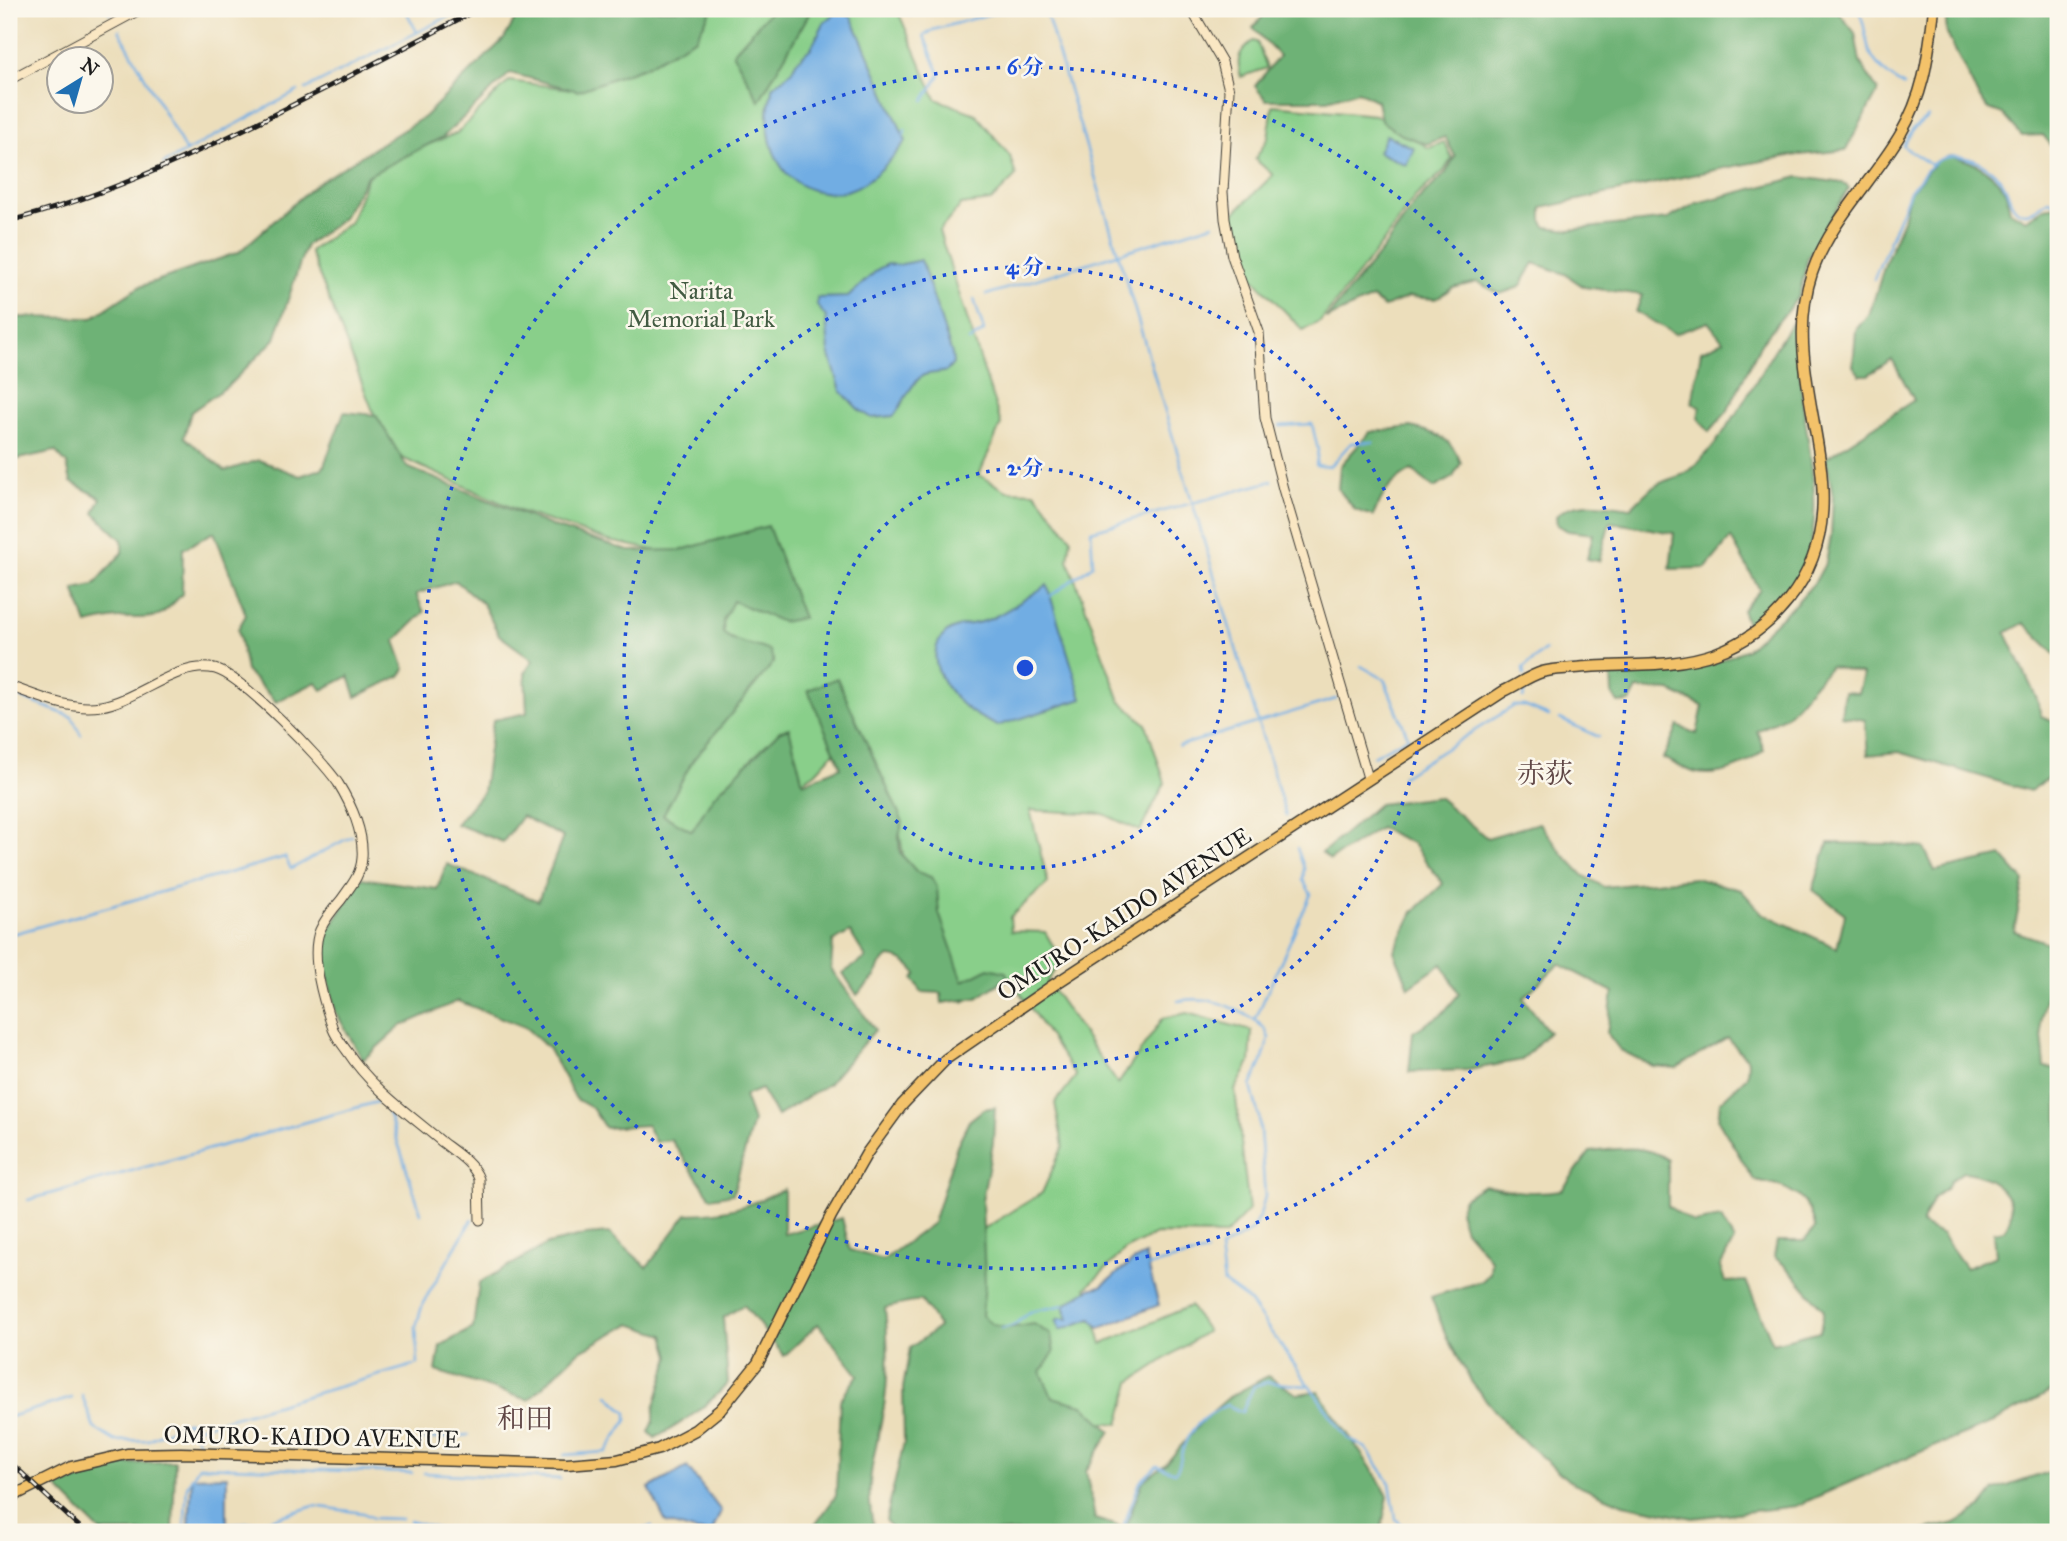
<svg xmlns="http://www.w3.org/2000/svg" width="2067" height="1541" font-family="'IM FELL Great Primer','Noto Serif JP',serif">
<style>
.green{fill:#89cf8a;stroke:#527653;stroke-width:2}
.forest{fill:#6eb276;stroke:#456749;stroke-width:2;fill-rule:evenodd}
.water{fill:#71ade3;stroke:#466480;stroke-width:2}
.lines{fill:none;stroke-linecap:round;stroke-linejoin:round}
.stream{stroke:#71ade3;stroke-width:2.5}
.secondary-casing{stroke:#3b3934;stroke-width:11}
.primary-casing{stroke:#3b3934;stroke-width:13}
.secondary{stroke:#fae7c3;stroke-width:9}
.primary{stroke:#f3c26a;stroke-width:10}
.rail-casing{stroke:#1c1c1c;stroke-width:5}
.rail{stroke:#fbf7ec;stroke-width:2.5;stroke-dasharray:8;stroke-linecap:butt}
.ring{fill:none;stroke:#1d4ed8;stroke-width:3.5;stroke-dasharray:3.5 7}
.labels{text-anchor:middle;stroke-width:5;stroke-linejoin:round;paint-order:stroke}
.park-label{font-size:24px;fill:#425b42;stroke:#fbf7ec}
.street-label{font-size:24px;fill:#1c1c1c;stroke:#fbf7ec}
.quarter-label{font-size:28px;fill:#604746;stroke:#fbf7ec}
.centre{fill:#1d4ed8;stroke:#fbf7ec;stroke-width:3.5}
.ring-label{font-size:21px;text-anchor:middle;font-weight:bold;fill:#1d4ed8;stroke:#fbf7ec;stroke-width:5;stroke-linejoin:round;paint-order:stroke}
</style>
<rect width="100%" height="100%" fill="#fbf7ec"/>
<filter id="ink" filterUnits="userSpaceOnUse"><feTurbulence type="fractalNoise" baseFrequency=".0143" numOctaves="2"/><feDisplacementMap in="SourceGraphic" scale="14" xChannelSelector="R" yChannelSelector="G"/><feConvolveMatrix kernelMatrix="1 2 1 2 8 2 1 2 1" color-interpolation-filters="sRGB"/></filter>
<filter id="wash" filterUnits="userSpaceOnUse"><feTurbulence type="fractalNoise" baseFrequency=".00686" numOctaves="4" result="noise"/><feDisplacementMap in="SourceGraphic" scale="28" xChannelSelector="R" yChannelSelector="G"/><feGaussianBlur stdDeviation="1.57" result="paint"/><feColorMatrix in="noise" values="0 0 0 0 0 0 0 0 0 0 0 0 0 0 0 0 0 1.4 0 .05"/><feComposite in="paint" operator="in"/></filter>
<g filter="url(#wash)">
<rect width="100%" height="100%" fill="#ecdebb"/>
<path class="green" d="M704,9H897L936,99L976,114L1010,156L1016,176L991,201L961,205L939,231L1001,424L979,475L1007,491L1035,492L1071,538L1068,560L1120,701L1146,724L1165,783L1140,831L1104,814L1030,810L1048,883L1010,917L1011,931L1045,932L1062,961L1047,981L1118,1084L1163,1018L1187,1013L1252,1031L1250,1063L1235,1090L1249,1210L1225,1235L1156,1234L1126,1249L1086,1288L1102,1344L1190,1306L1207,1331L1131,1382L1119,1424L1055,1418L985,1430L967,1239L1042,1193L1063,1146L1055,1103L1076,1076L1010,978L964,1002L906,877L899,828L851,734L815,773L662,868L647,853L724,642L722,593L678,555L609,541L519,511L389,452L310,251L350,222L371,168L457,133L509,81L579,90L689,39Z
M1253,41L1257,42L1267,68L1241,77C1236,60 1238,51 1253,41Z
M1273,105L1375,115L1429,148L1444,142L1452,158L1444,171L1415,197L1381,245L1320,322L1303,330L1247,272L1232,215L1273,175L1255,159L1268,138Z"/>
<path class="forest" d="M521,9H712L696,38L644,67L578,91L510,73L443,137L367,176L342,219L306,245L275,339L229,385L191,412L184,437L225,471L259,460L300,476L323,468L344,412L376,415L407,467L554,527L629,551L681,550L768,526L803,618L782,622L733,601L723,621V633C735,644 754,644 770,651L774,662L693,760L663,815L692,831L713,797L780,731L789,728L803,783L841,767L808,690L837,678L903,822L899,835L900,853L917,872L931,877L937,887L939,913L963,981L989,968L1006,972L1008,977L977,998L942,1003L941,993L922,992L913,979L917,974C909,964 902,958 889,957L880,964L875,977L857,995L843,973L866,958L850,932L833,942L831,969L875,1030L828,1084L777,1116L761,1089L744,1096L753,1121L733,1194L711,1198L671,1140L655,1142L647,1125L605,1128L592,1108L576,1099L548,1048L525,1027L458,1001L401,1026L363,1060L335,1011L323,954L328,931L362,878L437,889L447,864L538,901L563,837L522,816L503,842L456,824L483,792L493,720L527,713L525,673L533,660L499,635L483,604L456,581L416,594L424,612L395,641L405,669L400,676L356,697L349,676L322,690L316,682L276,702L246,671L238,629L246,615L214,532L183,549L182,594C156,623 155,617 120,618C109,618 98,622 87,624L74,589L94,585L122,553V540L94,513L101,498L71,482L67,464L55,451L9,461V317L92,318L139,287L239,252L316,184L424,117L504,39Z
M772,9H812L759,101L733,53Z
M1269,9H1836L1855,33L1860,62L1878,91L1846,150L1790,156L1724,168L1542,208V220L1546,227L1569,230L1668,219L1697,203L1799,177L1843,183L1849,188L1808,257L1799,296L1761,343L1727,412L1709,432L1698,418L1700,407L1692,403L1701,351L1723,341L1708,322L1675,334L1636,312L1642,295L1584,287L1565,274L1534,263L1520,287L1500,294L1477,282L1453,288L1436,299L1409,297L1384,307L1372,298L1326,319L1383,249L1416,202L1446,173L1455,156L1445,137L1427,144L1402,135L1381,121L1377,101L1358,91L1327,100H1266L1255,86L1279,56L1253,28Z
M1945,9H2058V154L2043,135L2022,136L2003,114L1989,109L1979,98L1947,34Z
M1950,156C1970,160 1993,170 2004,189C2008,195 2008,204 2010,211L2026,220L2044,208L2058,206V657L2024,623L2006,633L2037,699L2041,716L2056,722C2060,731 2061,753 2058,762C2054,774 2040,785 2030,791L1899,752L1868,755L1865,720L1841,716L1844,692L1858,693L1863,674L1830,666L1788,715L1757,731L1764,750C1746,766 1718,779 1693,772C1683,769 1673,762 1663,758L1678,726L1697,734L1703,706L1670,691L1637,689L1630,702L1618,703L1612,693L1611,671L1707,666L1747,649L1797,602L1815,582L1826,562L1831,536L1833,496L1826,458L1914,400L1892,359L1868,375H1860L1853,366L1856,330L1870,312L1887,258L1903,220L1909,193L1936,161Z
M1791,324L1797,330C1799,355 1800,380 1803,405C1810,458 1827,528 1798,578C1787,596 1765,612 1748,626L1742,610L1760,590L1731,538L1706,568L1670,569L1674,533L1610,522L1599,561L1587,559L1593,534L1568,531L1557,525L1556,516C1575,497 1606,505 1631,508C1638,501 1646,491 1655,486C1671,476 1681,480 1697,464C1736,425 1760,369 1791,324Z
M1411,427C1437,434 1451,436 1461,463L1453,477L1434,488L1412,470C1390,482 1383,493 1373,516L1355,510L1338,489L1340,466L1370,432Z
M1438,797L1487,838L1539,823L1562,853L1583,875L1604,887L1695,878L1741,890L1762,913L1837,948L1845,914L1813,890L1828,843L1889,844L1924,848L1935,871L2002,856L2024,881L2014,931L2049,943L2052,961L2041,1023L2045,1067L2058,1069V1388L1988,1425L1898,1461L1796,1506L1693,1518L1623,1504L1569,1481L1510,1429L1472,1383L1447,1338L1431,1297L1482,1281L1490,1273L1491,1260L1465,1230L1459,1211L1464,1198L1484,1185C1512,1192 1534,1194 1562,1190L1590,1152C1618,1149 1644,1143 1668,1160V1206L1693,1223L1721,1218L1734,1241L1720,1266L1725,1282L1746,1281L1773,1343L1820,1331L1824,1310L1787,1267L1774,1257L1777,1241H1804L1815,1228C1811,1195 1783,1184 1754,1180L1718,1120L1720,1102L1747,1076L1748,1060L1728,1038L1676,1068L1653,1066L1620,1050L1607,1033L1613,992L1559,964L1523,998L1549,1032L1522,1060L1469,1070L1409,1072L1413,1032L1443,1013L1459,994L1442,964L1409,987L1394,951L1413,912L1443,884L1412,843L1380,828L1330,860L1322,853L1379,804ZM1963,1172C1991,1173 2026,1201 2004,1230L1994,1232L1996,1256L1966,1268L1942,1235L1921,1224L1933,1198L1947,1188L1951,1180Z
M995,1107L993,1143L982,1201L985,1283L982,1315C996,1333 1014,1327 1034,1324L1051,1335L1054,1352L1041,1372L1052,1397L1083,1405L1111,1431L1086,1471L1095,1519L1125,1528L1143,1481L1166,1464L1201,1422L1229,1397L1268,1376L1297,1394L1318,1391L1374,1472L1388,1496L1381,1532H895L886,1520L904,1442L903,1388L910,1348L939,1327L921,1300L885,1308C888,1338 889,1369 885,1400C878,1448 861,1483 875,1532H810L836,1496L840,1400L858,1375L818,1324L784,1356L744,1305L723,1318L728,1383C707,1407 683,1423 655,1438L649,1432L654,1421V1409L670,1356L664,1335L630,1324L578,1352L529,1400L436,1371L440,1346L473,1328L479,1283L548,1244L586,1235L609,1233L647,1267L687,1214C728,1213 747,1207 784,1189V1234L842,1218L850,1250L883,1260L933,1223L957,1145L969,1121L984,1109Z
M175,1461L173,1532H101L56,1487L125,1464Z
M2058,1469V1532H1919L1955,1523L1981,1508L1995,1490Z"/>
<path class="water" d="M836,13H846L852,18L906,141C892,159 872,183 849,190C839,194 827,193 816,191C781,182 767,148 768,114C768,105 772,96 772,87L791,72L796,62L811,48L824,23Z
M1386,135L1414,148L1406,165L1378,152Z
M921,260L952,354L953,364L947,371C940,373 930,373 924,375C912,381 903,404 894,416L872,418L858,409L841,391L829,352L826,317L817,305V298L848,297L878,269L888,264L898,265Z
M1047,585L1082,699L997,726C988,721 977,717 969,710C948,695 920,656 946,633C959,622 977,626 992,618C1011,609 1029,596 1047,585Z
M1145,1255L1159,1305L1100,1328L1091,1319L1060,1330L1056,1320L1060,1318L1068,1319L1064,1305L1090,1289L1101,1286L1133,1261Z
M687,1467L721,1511L712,1532H697L666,1523L649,1488Z
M227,1476V1529L189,1527L192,1477Z"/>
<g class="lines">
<path class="stream" d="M107,9L110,13
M405,9L417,32
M1045,9L1286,816
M1858,9C1865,23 1864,31 1868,46C1872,64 1889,77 1904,86
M119,30L186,152
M306,89L463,9
M924,100L940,75L924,36L933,30L1007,9
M1928,117L1913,129L1903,146L1931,165C1953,147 1988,161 2003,183C2010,193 2009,210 2024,213C2032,214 2041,205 2048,200L2058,203
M904,135L905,130
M163,164L298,91
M1874,279L1910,191L1931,165
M986,295L1213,224
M969,341L984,331L974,299
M1280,426L1312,424L1318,450L1316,465L1329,467L1351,443L1373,442
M1049,597L1093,565L1091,531L1272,481
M1361,666L1384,679L1408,737L1373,756
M1524,675L1523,669L1545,650
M9,693L72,717L81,735
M1523,698L1524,692
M1560,719L1599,737
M1179,746L1336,699
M1402,776L1514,706H1524L1549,716
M1297,848L1304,868L1303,880L1311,894L1255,1020L1265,1029L1269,1038L1262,1062L1251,1086L1259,1117L1265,1196L1260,1215L1251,1231L1220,1249L1224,1283L1248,1300L1347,1438L1366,1448L1390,1483L1396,1519L1409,1532
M9,935L285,857L291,869L352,836
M1178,1001C1207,995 1230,1005 1255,1020
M28,1200L384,1100L421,1213
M9,1206L15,1204
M1148,1266L1207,1252
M1001,1329L1014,1325L1030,1312L1064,1305
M82,1395L94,1428L115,1441L148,1440L188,1421L200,1445
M9,1417L72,1398
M192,1429L418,1364L416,1327L423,1303L472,1219
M424,1440L468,1435
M564,1455L606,1452L627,1420V1413L608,1395
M424,1473L560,1479
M410,1521L448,1532
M227,1524L262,1522L314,1506L363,1513L373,1518L402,1519
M1124,1524L1140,1482L1157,1466L1175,1472C1181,1466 1180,1460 1182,1452C1188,1429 1206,1414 1227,1405L1242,1412L1254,1386L1267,1382L1307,1386
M184,1532L187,1486L199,1466L412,1473
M604,1532L605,1530L607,1532
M639,1532L652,1526"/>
</g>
</g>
<g filter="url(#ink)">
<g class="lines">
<g class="secondary-casing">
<path id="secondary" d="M1191,9L1222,62L1229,90L1223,192L1225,219L1232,256L1259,332L1265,418L1283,489L1368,778
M9,80L141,9
M9,686C38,696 69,711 101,706C138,700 178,660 215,669C242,676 321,758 338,783C351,804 364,833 362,858C361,875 350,887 341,900C333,909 325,919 320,930C309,956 324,1003 333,1029C336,1037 342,1044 347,1051C372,1089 408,1113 442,1142C455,1152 474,1164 479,1179L480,1220"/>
</g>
<g class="primary-casing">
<path id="primary" d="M9,1498L71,1467L127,1454L181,1453L567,1464L617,1460L659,1449L695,1430L721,1409L758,1363L831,1216L867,1153L902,1105L946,1059L1049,988L1504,691C1517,685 1529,676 1542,672C1552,669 1564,669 1574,668C1620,663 1672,669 1716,653C1744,643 1770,624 1788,601C1871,497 1774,385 1812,273C1830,221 1872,182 1900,135C1925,92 1928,57 1934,9"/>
</g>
<use href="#secondary" class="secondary"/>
<use href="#primary" class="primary"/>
<g class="rail-casing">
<path id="rail" d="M9,221C99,198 182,160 265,119C337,83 408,46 478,9
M9,1461L85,1532"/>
</g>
<use href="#rail" class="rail"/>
</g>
</g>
<g class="ring">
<circle cx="1025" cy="668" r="200"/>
<circle cx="1025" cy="668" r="401"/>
<circle cx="1025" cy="668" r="601"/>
</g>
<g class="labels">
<g class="park-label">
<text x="701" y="299">Narita<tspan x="701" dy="28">Memorial Park</tspan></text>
</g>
<g class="street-label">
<text transform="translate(1124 914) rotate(-33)" y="8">OMURO-KAIDO AVENUE</text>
<text transform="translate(312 1437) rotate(1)" y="8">OMURO-KAIDO AVENUE</text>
</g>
<g class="quarter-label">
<text x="1545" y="783">赤荻</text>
<text x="525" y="1428">和田</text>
</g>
</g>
<circle cx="1025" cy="668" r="10" class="centre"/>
<g class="ring-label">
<text x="1025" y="74">6 分</text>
<text x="1025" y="274">4 分</text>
<text x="1025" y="475">2 分</text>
</g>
<rect width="2067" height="1541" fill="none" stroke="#fbf7ec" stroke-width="35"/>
<g transform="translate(80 80) rotate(37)"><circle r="33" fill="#fbf7ec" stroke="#a29f99" stroke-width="2"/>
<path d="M0-5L12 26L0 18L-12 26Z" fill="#1f6fb2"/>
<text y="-10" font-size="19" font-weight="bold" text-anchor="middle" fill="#1c1c1c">N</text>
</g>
</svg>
